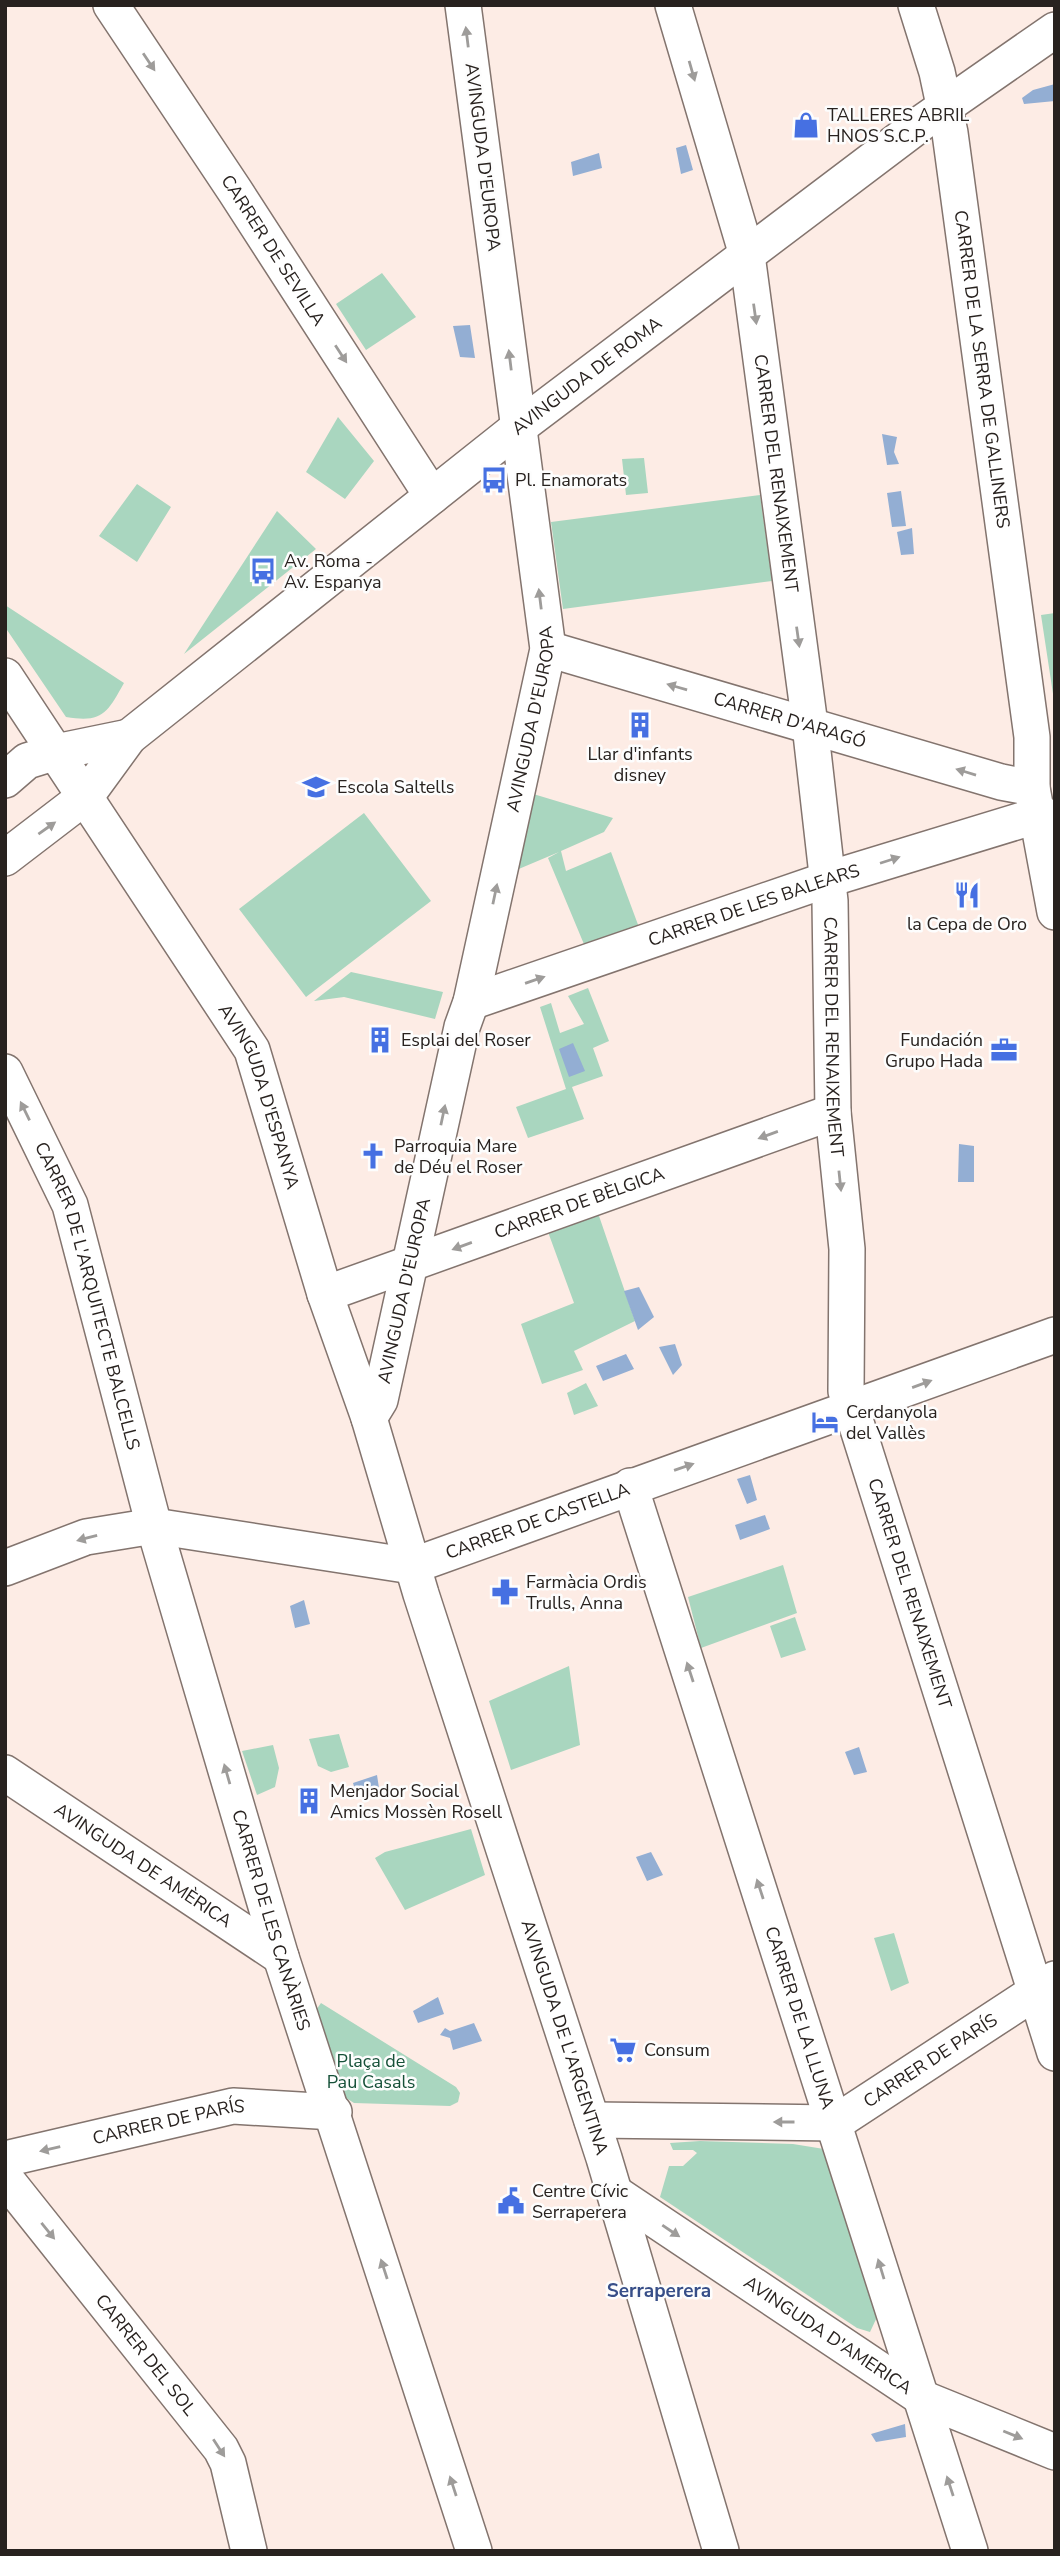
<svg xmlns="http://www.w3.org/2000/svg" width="1060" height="2556" font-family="'Nunito Sans',sans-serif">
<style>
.green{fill:#a9d6bf}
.water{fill:#93aed3}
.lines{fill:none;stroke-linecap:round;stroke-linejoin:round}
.minor-casing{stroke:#83746e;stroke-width:38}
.minor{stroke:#fff;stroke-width:35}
.oneway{fill:#9e9c9a}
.labels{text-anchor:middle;stroke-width:5;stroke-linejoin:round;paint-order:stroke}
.poi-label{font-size:18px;fill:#28221f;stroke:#fdfdfd;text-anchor:start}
.street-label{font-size:18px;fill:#28221f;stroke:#fdfdfd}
.park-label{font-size:18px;fill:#155038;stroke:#fdfdfd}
.neighbourhood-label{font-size:19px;font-weight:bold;fill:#374e88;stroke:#fdfdfd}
</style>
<rect width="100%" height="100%" fill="#fdece5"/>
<path class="green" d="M382,273L416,317L366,350L336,304Z
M338,417L374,461L345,499L306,472Z
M644,458L648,493L626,495L622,459Z
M137,484L171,507L137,562L99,536Z
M760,495L772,581L563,609L551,522Z
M277,511L316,549L184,654Z
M5,605L124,683C107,713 103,723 66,717L5,627Z
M1055,613V707L1041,615Z
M530,793L613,818L604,832L561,851L566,871L611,852L640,930L586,949L548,858L559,852L514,871Z
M364,813L431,901L306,997L239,909Z
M351,972L443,992L435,1019L344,997L314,1001Z
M588,988L609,1041L593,1048L603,1076L572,1087L584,1119L528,1138L516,1107L566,1089L540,1007L551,1003L560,1033L584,1024L568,996Z
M598,1213L635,1321L574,1351L583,1370L542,1384L521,1324L574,1303L548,1232Z
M586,1383L598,1406L574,1415L567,1393Z
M783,1565L797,1613L701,1648L688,1597Z
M795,1617L806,1650L781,1658L770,1626Z
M569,1666L580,1745L511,1770L489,1701Z
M339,1734L349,1767L331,1772L318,1766L309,1739Z
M273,1745L279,1768L275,1787L257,1795L242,1751Z
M471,1829L485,1875L405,1910L375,1858L385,1852Z
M894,1933L909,1983L891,1991L874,1938Z
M321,2003L456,2087L460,2093L458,2102L450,2106L354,2103L343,2096L316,2010Z
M700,2141L793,2144L824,2149L878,2315L870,2332L857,2328L660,2197L669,2166H683L697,2153L693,2150H673L670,2143Z"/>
<path class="water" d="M1055,84V101L1024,104L1022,98L1033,90Z
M686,145L693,170L681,174L676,148Z
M599,153L602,168L573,176L571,162Z
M470,325L475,358L460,357L453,326Z
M882,434L897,437L894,452L899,464L887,465Z
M901,491L906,526L892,527L887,493Z
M912,528L914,554L901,555L897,532Z
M573,1043L585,1071L569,1077L559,1049Z
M959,1144L974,1146V1182H958Z
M639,1287L654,1317L638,1330L624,1291Z
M675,1344L682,1365L673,1375L659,1347Z
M626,1354L634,1369L603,1381L596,1366Z
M750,1475L757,1500L747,1504L737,1479Z
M765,1515L770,1529L740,1540L735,1525Z
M304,1600L310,1624L295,1628L290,1606Z
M859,1747L867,1772L854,1775L845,1752Z
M377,1775L379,1788L357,1797L353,1783Z
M651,1852L663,1875L647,1881L636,1857Z
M438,1997L444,2014L418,2023L413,2011Z
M474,2023L482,2041L453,2050L450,2038L440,2035L445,2028L450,2031Z
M905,2424L906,2437L876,2442L871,2434Z"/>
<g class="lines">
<g class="minor-casing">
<g id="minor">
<path id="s1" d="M111,5L235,191L432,496"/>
<path id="s2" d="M673,5L747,255L810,725L830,901L833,1112L847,1249L846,1391L1055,2053"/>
<path id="s3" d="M916,5L937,72L950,133L1032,737V788L1055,912"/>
<path id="s4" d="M548,649L1001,782L1032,788"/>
<path id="s5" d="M5,676L252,1050L325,1294L369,1418L421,1594L604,2158L721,2551"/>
<path d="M5,780L27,761L56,752L129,737"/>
<path id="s6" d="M5,858L86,796L129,737L519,427L920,124L1055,30"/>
<path id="s7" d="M471,1002L829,879L1042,814L1046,816L1051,828"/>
<path id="s8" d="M5,1072L70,1205L154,1526L281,1957L474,2551"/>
<path id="s9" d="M325,1294L833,1112"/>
<path id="s10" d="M369,1418L380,1400L462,1027L471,1002L548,649L463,5"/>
<path id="s11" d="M630,1486L970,2551"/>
<path id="s12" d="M5,1568L86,1537L154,1526L412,1566L1055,1335"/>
<path id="s13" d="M5,1773L281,1957"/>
<path id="s14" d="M592,2120L835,2123L1055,1979"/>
<path id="s15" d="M5,2159L233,2106L334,2112"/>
<path id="s16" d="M5,2178L221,2449L228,2463L249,2551"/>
<path id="s17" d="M615,2193L922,2398L1055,2452"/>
</g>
</g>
<use href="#minor" class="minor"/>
</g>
<defs><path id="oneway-solid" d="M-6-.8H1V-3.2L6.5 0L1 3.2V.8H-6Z" transform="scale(1.75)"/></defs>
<g class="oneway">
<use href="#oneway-solid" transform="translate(467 37) rotate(-97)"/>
<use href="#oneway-solid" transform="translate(149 62) rotate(56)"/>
<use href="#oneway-solid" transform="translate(692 71) rotate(74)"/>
<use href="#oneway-solid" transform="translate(755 314) rotate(82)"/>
<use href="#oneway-solid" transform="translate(341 354) rotate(57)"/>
<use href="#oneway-solid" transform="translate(510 360) rotate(-97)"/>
<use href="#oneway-solid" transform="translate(540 599) rotate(-97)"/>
<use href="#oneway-solid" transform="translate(798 637) rotate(82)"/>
<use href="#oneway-solid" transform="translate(677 687) rotate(-164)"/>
<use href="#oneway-solid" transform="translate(966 772) rotate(-163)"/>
<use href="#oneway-solid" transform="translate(47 828) rotate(-35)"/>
<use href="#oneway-solid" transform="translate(890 860) rotate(-18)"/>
<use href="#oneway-solid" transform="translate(495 894) rotate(-78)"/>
<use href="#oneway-solid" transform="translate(535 980) rotate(-19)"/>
<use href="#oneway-solid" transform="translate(25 1111) rotate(-116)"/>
<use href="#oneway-solid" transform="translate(443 1115) rotate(-78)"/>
<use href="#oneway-solid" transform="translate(768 1135) rotate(160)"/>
<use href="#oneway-solid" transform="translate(840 1181) rotate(84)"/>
<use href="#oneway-solid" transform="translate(462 1246) rotate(160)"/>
<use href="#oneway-solid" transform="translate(922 1384) rotate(-20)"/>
<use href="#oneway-solid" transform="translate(684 1467) rotate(-19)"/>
<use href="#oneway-solid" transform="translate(87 1538) rotate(165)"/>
<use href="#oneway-solid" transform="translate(690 1672) rotate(-108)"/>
<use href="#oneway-solid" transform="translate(227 1774) rotate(-106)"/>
<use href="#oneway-solid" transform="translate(760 1889) rotate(-108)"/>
<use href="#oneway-solid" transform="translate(784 2122) rotate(-180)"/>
<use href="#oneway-solid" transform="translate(50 2149) rotate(167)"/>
<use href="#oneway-solid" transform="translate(48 2231) rotate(51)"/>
<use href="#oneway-solid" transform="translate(671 2231) rotate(34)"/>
<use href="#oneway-solid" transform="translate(384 2269) rotate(-108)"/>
<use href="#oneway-solid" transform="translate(881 2269) rotate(-107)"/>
<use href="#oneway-solid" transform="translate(1013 2435) rotate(22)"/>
<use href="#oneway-solid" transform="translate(219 2448) rotate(57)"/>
<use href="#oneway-solid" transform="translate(453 2486) rotate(-108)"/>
<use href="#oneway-solid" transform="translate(950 2486) rotate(-108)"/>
</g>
<defs>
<g id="shop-bare" transform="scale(2.1)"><path d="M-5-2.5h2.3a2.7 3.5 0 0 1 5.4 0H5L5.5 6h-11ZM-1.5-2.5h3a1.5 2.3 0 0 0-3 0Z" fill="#4670e2" stroke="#fdfdfd" stroke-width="2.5" paint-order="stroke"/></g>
<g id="bus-bare" transform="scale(2.1)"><path d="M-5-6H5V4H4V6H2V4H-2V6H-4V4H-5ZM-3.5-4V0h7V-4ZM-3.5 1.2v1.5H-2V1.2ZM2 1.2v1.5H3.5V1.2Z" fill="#4670e2" stroke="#fdfdfd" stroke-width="2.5" paint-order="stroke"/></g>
<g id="building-bare" transform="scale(2.1)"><path d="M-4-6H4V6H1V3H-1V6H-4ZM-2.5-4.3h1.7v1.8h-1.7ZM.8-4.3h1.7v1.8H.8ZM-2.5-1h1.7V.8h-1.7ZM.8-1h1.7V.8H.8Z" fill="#4670e2" stroke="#fdfdfd" stroke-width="2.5" paint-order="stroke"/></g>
<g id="school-bare" transform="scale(2.1)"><path d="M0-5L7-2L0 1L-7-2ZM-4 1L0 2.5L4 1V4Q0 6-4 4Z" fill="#4670e2" stroke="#fdfdfd" stroke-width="2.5" paint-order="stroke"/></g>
<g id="restaurant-bare" transform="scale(2.1)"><path d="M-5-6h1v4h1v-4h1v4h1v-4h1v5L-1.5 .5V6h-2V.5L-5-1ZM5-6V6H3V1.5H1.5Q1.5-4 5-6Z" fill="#4670e2" stroke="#fdfdfd" stroke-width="2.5" paint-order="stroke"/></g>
<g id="office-bare" transform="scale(2.1)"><path d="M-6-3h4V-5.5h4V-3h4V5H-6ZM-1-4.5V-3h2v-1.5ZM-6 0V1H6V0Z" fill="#4670e2" stroke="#fdfdfd" stroke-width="2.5" paint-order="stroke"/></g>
<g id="church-bare" transform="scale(2.1)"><path d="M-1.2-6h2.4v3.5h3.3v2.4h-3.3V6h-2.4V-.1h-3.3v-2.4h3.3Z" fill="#4670e2" stroke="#fdfdfd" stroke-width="2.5" paint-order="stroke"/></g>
<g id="hotel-bare" transform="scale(2.1)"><path d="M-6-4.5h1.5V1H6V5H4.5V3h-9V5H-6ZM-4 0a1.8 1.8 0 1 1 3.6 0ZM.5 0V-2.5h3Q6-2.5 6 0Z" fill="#4670e2" stroke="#fdfdfd" stroke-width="2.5" paint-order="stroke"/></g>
<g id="pharmacy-bare" transform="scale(2.1)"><path d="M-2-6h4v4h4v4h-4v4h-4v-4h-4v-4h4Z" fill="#4670e2" stroke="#fdfdfd" stroke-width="2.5" paint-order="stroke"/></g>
<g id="supermarket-bare" transform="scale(2.1)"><path d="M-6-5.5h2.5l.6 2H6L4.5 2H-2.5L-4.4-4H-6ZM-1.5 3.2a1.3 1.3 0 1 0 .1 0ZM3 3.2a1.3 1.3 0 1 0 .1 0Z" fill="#4670e2" stroke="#fdfdfd" stroke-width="2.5" paint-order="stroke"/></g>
<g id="civic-bare" transform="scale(2.1)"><path d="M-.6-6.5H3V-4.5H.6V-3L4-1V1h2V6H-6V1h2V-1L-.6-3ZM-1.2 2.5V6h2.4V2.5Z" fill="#4670e2" stroke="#fdfdfd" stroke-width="2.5" paint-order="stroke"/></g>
</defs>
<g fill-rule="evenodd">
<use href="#shop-bare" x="806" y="125"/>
<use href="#bus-bare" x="494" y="480"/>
<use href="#bus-bare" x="263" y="571"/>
<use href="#building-bare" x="640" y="725"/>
<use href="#school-bare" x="316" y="787"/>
<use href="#restaurant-bare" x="967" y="895"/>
<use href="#building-bare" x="380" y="1040"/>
<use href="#office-bare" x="1004" y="1050"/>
<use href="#church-bare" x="373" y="1156"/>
<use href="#hotel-bare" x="825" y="1422"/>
<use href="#pharmacy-bare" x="505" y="1592"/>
<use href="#building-bare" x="309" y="1801"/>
<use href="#supermarket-bare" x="623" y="2050"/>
<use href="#civic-bare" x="511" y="2201"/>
</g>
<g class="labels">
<g class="poi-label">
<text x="827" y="121">TALLERES ABRIL<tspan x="827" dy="21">HNOS S.C.P.</tspan></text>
<text x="515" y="486">Pl. Enamorats</text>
<text x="284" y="567">Av. Roma -<tspan x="284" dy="21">Av. Espanya</tspan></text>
<text x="640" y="760" text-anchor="middle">Llar d'infants<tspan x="640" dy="21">disney</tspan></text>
<text x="337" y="793">Escola Saltells</text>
<text x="967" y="930" text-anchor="middle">la Cepa de Oro</text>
<text x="401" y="1046">Esplai del Roser</text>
<text x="983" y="1046" text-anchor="end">Fundación<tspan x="983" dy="21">Grupo Hada</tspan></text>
<text x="394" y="1152">Parroquia Mare<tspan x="394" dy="21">de Déu el Roser</tspan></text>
<text x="846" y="1418">Cerdanyola<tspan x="846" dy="21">del Vallès</tspan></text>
<text x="526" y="1588">Farmàcia Ordis<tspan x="526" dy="21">Trulls, Anna</tspan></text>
<text x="330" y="1797">Menjador Social<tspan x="330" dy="21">Amics Mossèn Rosell</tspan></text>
<text x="644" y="2056">Consum</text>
<text x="532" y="2197">Centre Cívic<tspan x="532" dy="21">Serraperera</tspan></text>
</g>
<g class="street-label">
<text transform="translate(483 157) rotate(83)" y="6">AVINGUDA D'EUROPA</text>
<text dy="6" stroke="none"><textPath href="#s1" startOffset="294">CARRER DE SEVILLA</textPath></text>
<text dy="6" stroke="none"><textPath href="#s3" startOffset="371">CARRER DE LA SERRA DE GALLINERS</textPath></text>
<text dy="6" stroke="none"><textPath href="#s6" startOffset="758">AVINGUDA DE ROMA</textPath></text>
<text dy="6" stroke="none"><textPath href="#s2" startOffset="481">CARRER DEL RENAIXEMENT</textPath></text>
<text dy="6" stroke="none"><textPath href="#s10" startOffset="719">AVINGUDA D'EUROPA</textPath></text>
<text dy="6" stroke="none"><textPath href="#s4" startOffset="252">CARRER D'ARAGÓ</textPath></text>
<text dy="6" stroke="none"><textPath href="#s7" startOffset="299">CARRER DE LES BALEARS</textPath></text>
<text dy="6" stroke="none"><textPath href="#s2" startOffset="1048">CARRER DEL RENAIXEMENT</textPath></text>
<text dy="6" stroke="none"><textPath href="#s5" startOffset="494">AVINGUDA D'ESPANYA</textPath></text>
<text dy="6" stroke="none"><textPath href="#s9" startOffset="270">CARRER DE BÈLGICA</textPath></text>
<text dy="6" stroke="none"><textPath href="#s10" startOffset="133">AVINGUDA D'EUROPA</textPath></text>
<text dy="6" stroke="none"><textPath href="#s8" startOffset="240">CARRER DE L'ARQUITECTE BALCELLS</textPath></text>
<text dy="6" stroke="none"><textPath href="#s12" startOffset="550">CARRER DE CASTELLA</textPath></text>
<text dy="6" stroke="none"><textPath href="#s2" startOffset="1615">CARRER DEL RENAIXEMENT</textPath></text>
<text dy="6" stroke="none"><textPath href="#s13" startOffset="166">AVINGUDA DE AMÈRICA</textPath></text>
<text dy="6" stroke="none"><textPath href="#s8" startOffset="891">CARRER DE LES CANÀRIES</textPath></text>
<text dy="6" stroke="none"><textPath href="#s11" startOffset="558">CARRER DE LA LLUNA</textPath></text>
<text dy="6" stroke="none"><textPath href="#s5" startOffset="1484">AVINGUDA DE L'ARGENTINA</textPath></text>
<text dy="6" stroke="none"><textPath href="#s14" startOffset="357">CARRER DE PARÍS</textPath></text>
<text dy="6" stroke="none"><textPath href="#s15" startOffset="168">CARRER DE PARÍS</textPath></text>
<text dy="6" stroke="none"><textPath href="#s17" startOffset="256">AVINGUDA D'AMERICA</textPath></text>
<text dy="6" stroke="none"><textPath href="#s16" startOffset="226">CARRER DEL SOL</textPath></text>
</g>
<g class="park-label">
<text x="371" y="2067">Plaça de<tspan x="371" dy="21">Pau Casals</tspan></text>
</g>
<g class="neighbourhood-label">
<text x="659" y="2297">Serraperera</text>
</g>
</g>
<rect width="1060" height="2556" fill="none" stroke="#28221f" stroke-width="14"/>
</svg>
